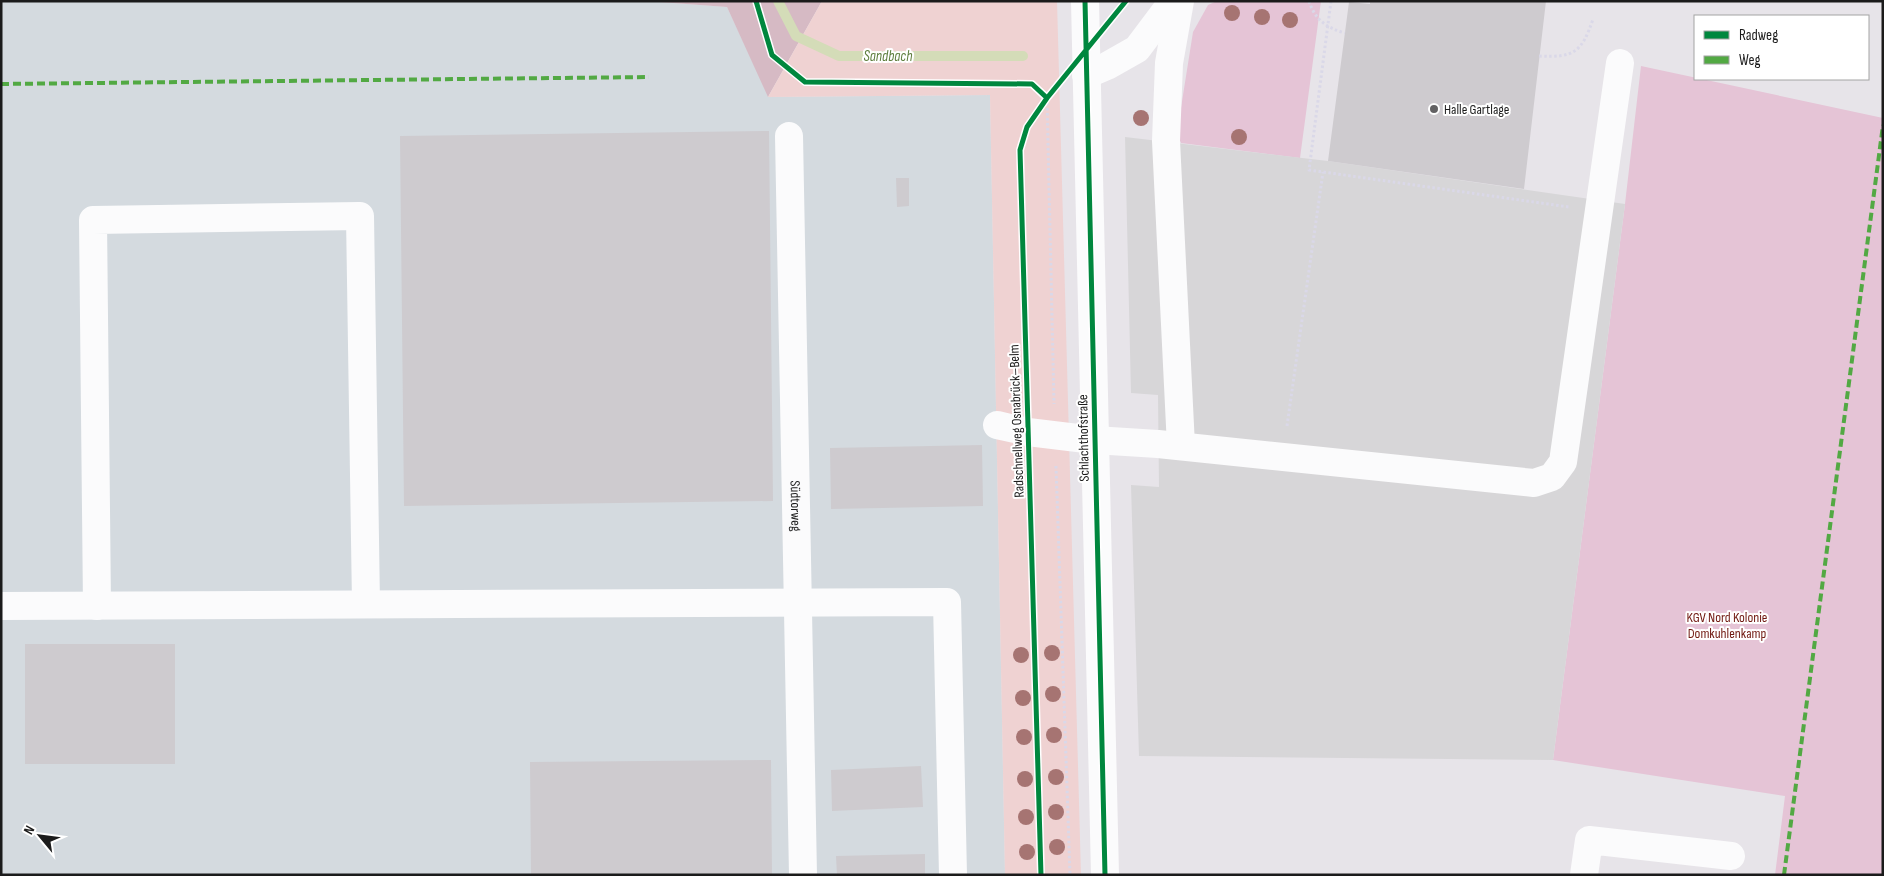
<svg xmlns="http://www.w3.org/2000/svg" width="1884" height="876" font-family="'Sofia Sans Condensed',sans-serif">
<style>
.industrial{fill:#d4dadf}
.grass{fill:#e5c4d6}
.forest{fill:#d6bac4}
.park{fill:#efd2d2}
.parking{fill:#d7d6d8}
.lines{fill:none;stroke-linecap:round;stroke-linejoin:round}
.stream{stroke:#d4dcb8;stroke-width:10}
.building{fill:#cecbcf}
.path{stroke:#dad8e8;stroke-width:3;stroke-dasharray:2.5 2.5;stroke-linecap:butt}
.minor{stroke:#fbfbfc;stroke-width:28}
.quiet{stroke:#52a943;stroke-width:4;stroke-dasharray:8 4;stroke-linecap:butt}
.cycleway-casing{stroke:#fff;stroke-width:8}
.cycleway{stroke:#00873e;stroke-width:5}
.tree{fill:#a67472}
.poi-dot{fill:#626163;stroke:#fff;stroke-width:2}
.labels{text-anchor:middle;stroke-width:4;stroke-linejoin:round;paint-order:stroke}
.poi-label{font-size:14px;fill:#1b1b1b;stroke:#fff;text-anchor:start}
.street-label{font-size:14px;fill:#1b1b1b;stroke:#fff}
.park-label{font-size:14px;fill:#711911;stroke:#fff}
.water-label{font-size:15px;font-style:italic;fill:#5f7f3f;stroke:#fff}
</style>
<rect width="100%" height="100%" fill="#e7e4e9"/>
<path class="industrial" d="M1,1H646L727,7L769,97L990,95L1005,875H1Z"/>
<path class="grass" d="M1217,1H1321L1300,158L1181,143L1177,133L1193,32L1208,5Z
M1641,66L1883,118V875H1775L1785,796L1553,760L1625,204Z"/>
<path class="forest" d="M646,1H822L768,97L727,7Z"/>
<path class="park" d="M822,1H1057L1081,875H1005L990,95L768,97Z"/>
<path class="parking" d="M1125,137L1328,161L1625,204L1553,760L1139,756L1131,485L1159,487L1158,395L1131,393Z"/>
<g class="lines">
<path class="stream" d="M778,1L796,36L839,56H1023"/>
</g>
<path class="building" d="M1370,1H1546L1524,189L1328,161L1349,2L1370,4Z
M769,131L773,501L404,506L400,136Z
M896,178H909V206L897,207Z
M982,445L983,506L831,509L830,448Z
M25,644H175V764H25Z
M771,760L772,875H531L530,762Z
M921,766L923,807L832,811L831,770Z
M925,854V875H837L836,856Z"/>
<g class="lines">
<path class="path" d="M1309,1C1315,20 1327,28 1345,33
M1331,1L1309,170L1569,207
M1539,56C1574,58 1582,52 1593,19
M1047,98L1054,404
M1287,426L1323,172
M1056,466L1070,875"/>
<g class="minor">
<path d="M1085,1L1105,875"/>
<path d="M1180,1L1169,63L1166,141L1181,446"/>
<path d="M1086,75L1107,66L1137,49L1173,1"/>
<path id="s1" d="M789,136L803,875"/>
<path d="M997,425L1028,432L1094,440L1158,444L1534,483L1552,477L1563,462L1620,63"/>
<path d="M1,606L947,602L953,875"/>
<path d="M97,606L93,220L360,216L366,604"/>
<path d="M1584,875L1589,840L1731,856"/>
</g>
<path class="quiet" d="M1,84L649,77
M1784,875L1883,125"/>
<g class="cycleway-casing">
<path id="cycleway" d="M756,1L772,55L805,82L1032,84L1047,98
M1085,1L1105,875
M1041,875L1020,150L1027,127L1047,98L1126,1"/>
</g>
<use href="#cycleway" class="cycleway"/>
</g>
<g class="tree">
<circle cx="1232" cy="13" r="8"/>
<circle cx="1262" cy="17" r="8"/>
<circle cx="1290" cy="20" r="8"/>
<circle cx="1141" cy="118" r="8"/>
<circle cx="1239" cy="137" r="8"/>
<circle cx="1052" cy="653" r="8"/>
<circle cx="1021" cy="655" r="8"/>
<circle cx="1053" cy="694" r="8"/>
<circle cx="1023" cy="698" r="8"/>
<circle cx="1054" cy="735" r="8"/>
<circle cx="1024" cy="737" r="8"/>
<circle cx="1056" cy="777" r="8"/>
<circle cx="1025" cy="779" r="8"/>
<circle cx="1056" cy="812" r="8"/>
<circle cx="1026" cy="817" r="8"/>
<circle cx="1057" cy="847" r="8"/>
<circle cx="1027" cy="852" r="8"/>
</g>
<circle class="poi-dot" cx="1434" cy="109" r="5"/>
<g class="labels">
<g class="poi-label">
<text x="1444" y="114">Halle Gartlage</text>
</g>
<g class="street-label">
<text transform="translate(1016 421) rotate(-92)" y="5">Radschnellweg Osnabrück–Belm</text>
<text transform="translate(1083 438) rotate(-91)" y="5">Schlachthofstraße</text>
<text dy="5" stroke="none"><textPath href="#s1" startOffset="370">Südtorweg</textPath></text>
</g>
<g class="park-label">
<text x="1727" y="622">KGV Nord Kolonie<tspan x="1727" dy="16">Domkuhlenkamp</tspan></text>
</g>
<g class="water-label">
<text x="888" y="61">Sandbach</text>
</g>
</g>
<rect width="1884" height="876" fill="none" stroke="#1b1b1b" stroke-width="5"/>
<rect x="1694" y="15" width="175" height="65" fill="#ffffff" stroke="#a4a4a4"/>
<rect x="1704" y="31" width="25" height="8" fill="#00873e" stroke="#a4a4a4"/>
<text x="1739" y="40" font-size="15" fill="#1b1b1b">Radweg</text>
<rect x="1704" y="56" width="25" height="8" fill="#52a943" stroke="#a4a4a4"/>
<text x="1739" y="65" font-size="15" fill="#1b1b1b">Weg</text>
<g transform="translate(40 836) rotate(299)" stroke="#ffffff" stroke-width="4" paint-order="stroke">
<path d="M0-4L9 19L0 12L-9 19Z" fill="#1b1b1b"/>
<text y="-8" font-size="14" font-weight="bold" text-anchor="middle" fill="#1b1b1b">N</text>
</g>
</svg>
